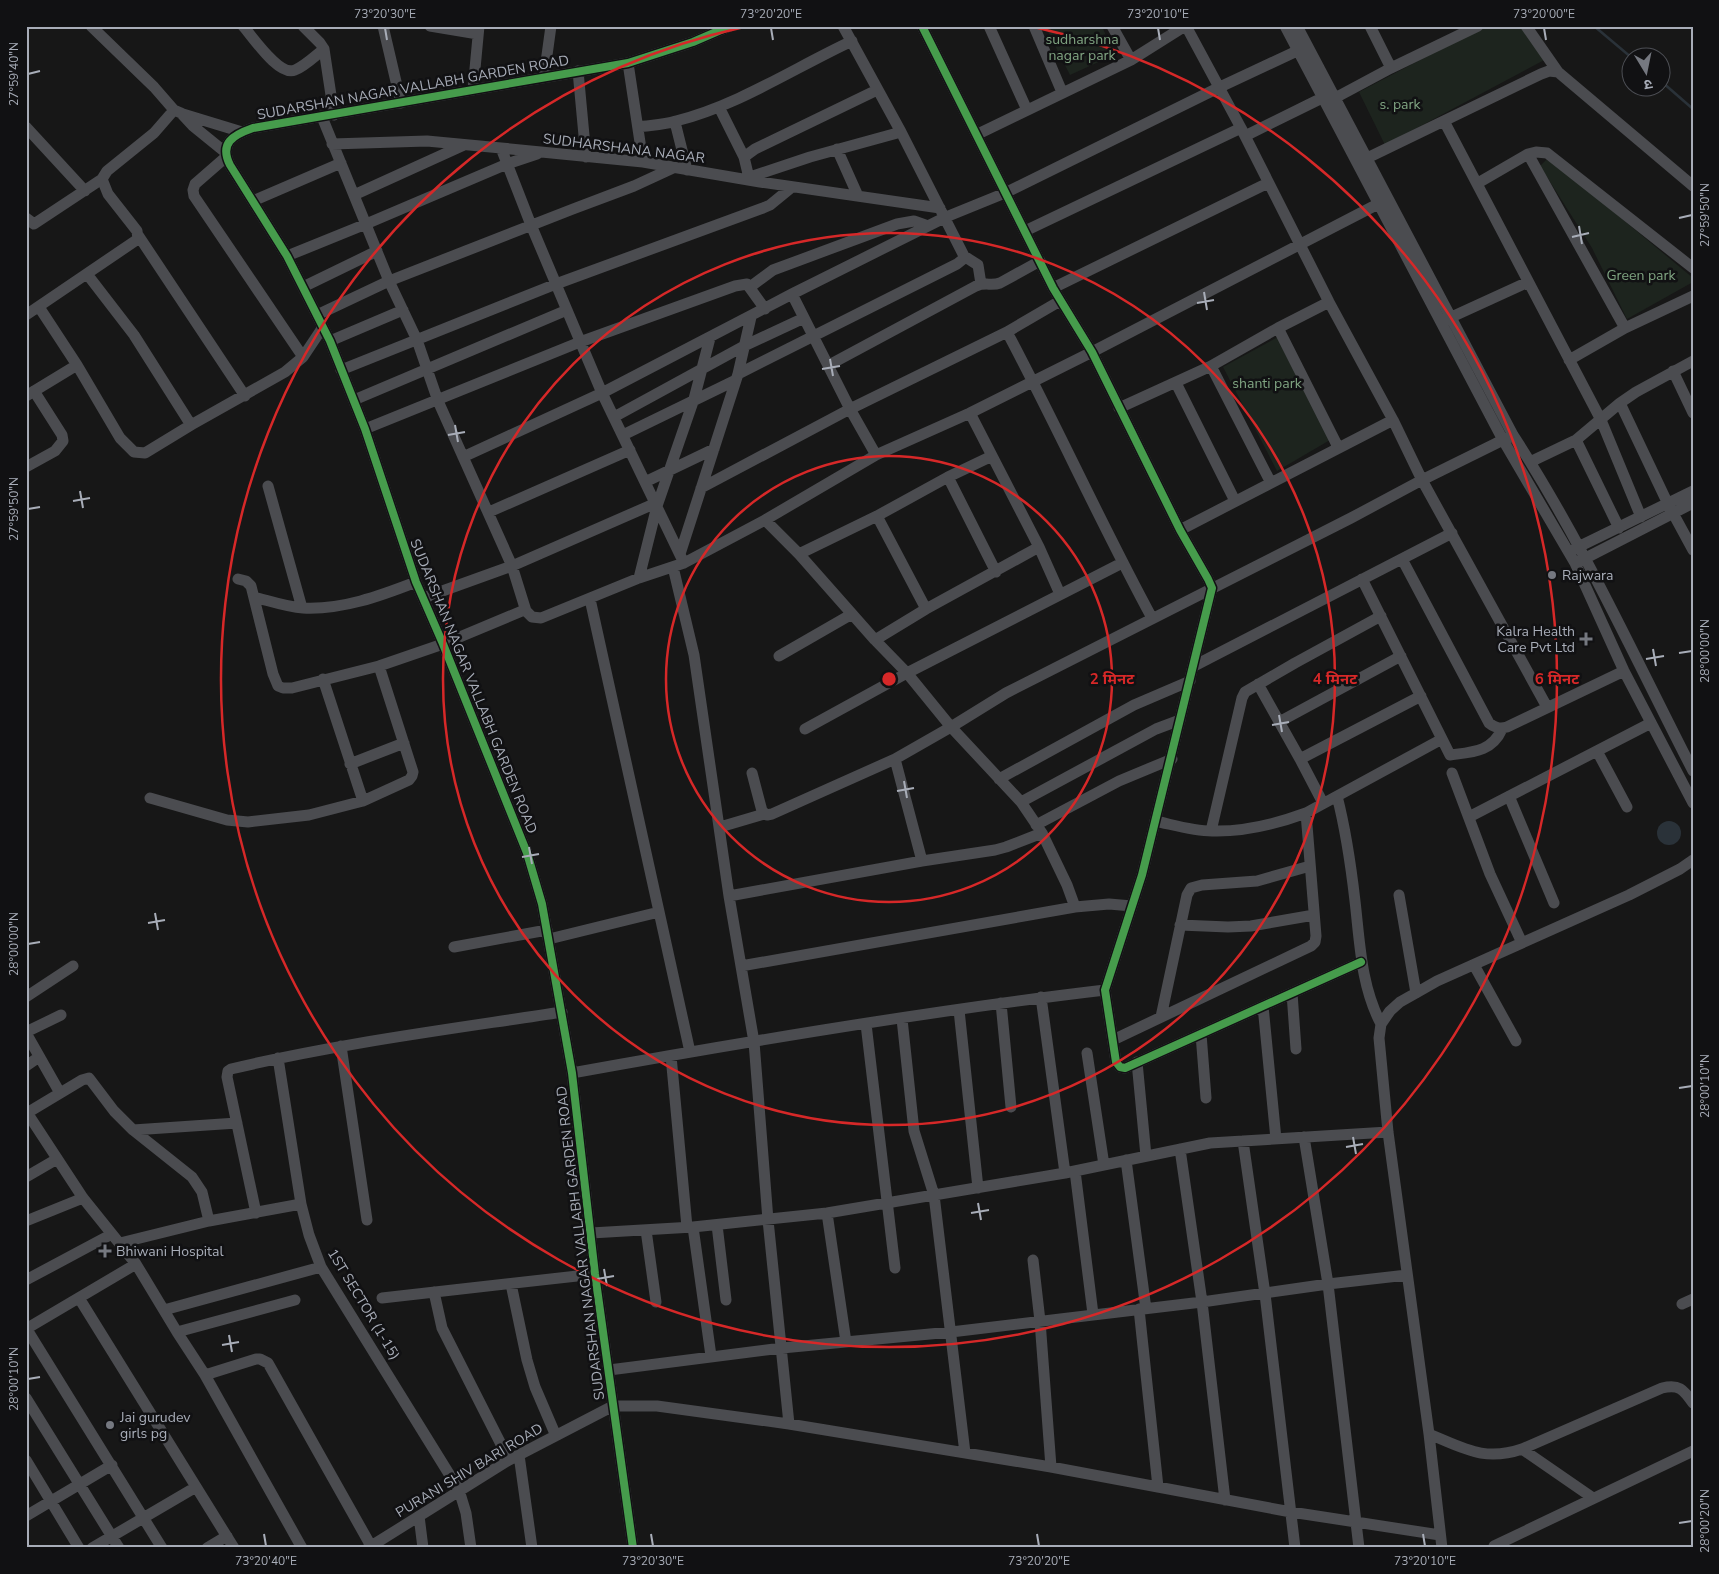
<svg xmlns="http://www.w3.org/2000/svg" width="1719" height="1574" font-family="'Nunito Sans','Noto Sans Devanagari',sans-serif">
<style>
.green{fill:#1d241e}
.water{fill:#2a3239}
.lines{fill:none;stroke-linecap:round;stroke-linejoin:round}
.stream{stroke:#2a3239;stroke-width:2.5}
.minor{stroke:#4b4c50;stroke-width:11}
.cycleway-casing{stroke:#111113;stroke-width:11}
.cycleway{stroke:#469c4c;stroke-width:8}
.ticks{fill:none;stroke:#a8adb8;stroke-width:2}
.ring{fill:none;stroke:#d62828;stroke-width:2.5}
.poi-dot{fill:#757880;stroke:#111113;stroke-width:2}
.labels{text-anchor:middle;stroke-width:5;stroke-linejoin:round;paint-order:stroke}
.park-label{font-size:14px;fill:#7fa381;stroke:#111113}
.street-label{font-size:14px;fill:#a8adb8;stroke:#111113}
.poi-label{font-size:14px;fill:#a8adb8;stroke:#111113;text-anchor:start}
.centre{fill:#d62828;stroke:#111113;stroke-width:2.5}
.ring-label{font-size:15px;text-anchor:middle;font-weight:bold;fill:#d62828;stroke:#111113;stroke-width:5;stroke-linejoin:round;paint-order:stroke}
.neatline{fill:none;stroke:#a8adb8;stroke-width:2}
.ticks-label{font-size:12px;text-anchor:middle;fill:#a8adb8}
</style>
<rect width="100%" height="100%" fill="#171717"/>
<path class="green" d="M1045,26H1102L1114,55L1070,75Z
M1485,26H1529L1548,58L1385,145L1359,92Z
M1546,160L1555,163L1693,278V282L1627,319L1592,248L1540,166Z
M1278,337L1330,440L1277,471L1223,367Z"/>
<path class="water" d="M1657 833a12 12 0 1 1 24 0a12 12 0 1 1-24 0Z"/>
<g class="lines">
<path class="stream" d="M1594,26L1632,58
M1662,82L1693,109"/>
<path class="minor" d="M91,26L154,87L174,110L181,113L193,126L225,152
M243,26C253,37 279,77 295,70C305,66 315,56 324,49
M303,26L320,43L324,49L334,115
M383,26L401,103
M430,26L478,34
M922,26L1053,288L1092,352L1180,530L1208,579L1212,588L1142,875L1105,990L1116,1062L1120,1067L1125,1068L1361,962
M989,26L1027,110
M1034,26L1062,92
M1112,26L1131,60
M1186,26L1241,128L1329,302L1393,420L1422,480L1547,707
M1285,26L1503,440L1575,563L1624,671L1693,803
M1297,26L1513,435C1582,541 1635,658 1693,771
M1370,26L1391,68
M1526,26L1558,72
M628,63L643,162
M578,71L586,157
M544,77L551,26
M473,90L479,26
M1335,98L1391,68L1478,26
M719,107L744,157L749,178
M183,114L242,132
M322,117L389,281L417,340L438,401L512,566L526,611
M1444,121L1601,420L1641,517
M675,122L687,170
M26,127L85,191
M638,127C651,125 664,125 676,121C739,105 794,68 852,41
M978,134L1131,60L1185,26
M1245,136L1322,98
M332,144L427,141L501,148L531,225L602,393L684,563
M501,148L643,162L760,182L940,208
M837,149L858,196
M1528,154L1625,328
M226,157L195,184L193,190L194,196L303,357
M744,157L755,149L877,90
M1361,161L1541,74L1549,71L1558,72L1693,186
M747,178L810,157L901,132
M1478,183L1528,154L1536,152L1547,153L1693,268
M354,195L464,145
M253,201L341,163
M26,218L34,224L102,179
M1025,231L1241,128
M138,235L245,396
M287,256L366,224L507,164L537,154
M964,256L978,265L981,284
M87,274L134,335L191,425
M303,287L377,251
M750,287L773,270L897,224L914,221L928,226
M1053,288L1268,183
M792,294L850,409L876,455
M39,307L77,365L120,438L134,452L145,453L191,425L285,372L303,357L323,327
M26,315L138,239L137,231L108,194L102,179L107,171L154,133L174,110
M317,315L389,281L573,209L634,186L673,168
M1445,320L1528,282
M1278,328L1338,447
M1007,332L1060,301
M330,341L403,310
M1569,360L1625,328L1693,296
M829,365L976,286C984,282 992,286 1000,283L1040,261
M1211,366L1271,483
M341,370L556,284L763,208L770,205L792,187
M1673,371L1693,413
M738,374L957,264L962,260L964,256L901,132L843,26
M1176,383L1235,501
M26,396L77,365
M354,400L567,310
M1620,403L1668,504L1693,550
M1119,408L1211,366L1278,328L1329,302
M970,413L1039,547L1060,594
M614,417L744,346L804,318
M365,429L580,342L735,286L747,284L765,309
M623,435L736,380
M1576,440L1619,528
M463,457L602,393L792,294L946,217L1005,193L1220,87L1297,51
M1530,462L1576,440L1620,403L1636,392L1693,361
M26,467L55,451L63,441L62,435L34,391
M948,477L996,572
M645,482L714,449
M268,486L302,608
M701,488L850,409L1007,332C1057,426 1101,524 1152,618
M489,512L630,450
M877,516L926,609
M765,520L876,455L970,413L1092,352L1378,204
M1180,530L1393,420
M1572,550L1693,491
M680,554L738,374L751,317
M799,554L877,516L948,477L992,456
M1402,559L1489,723C1495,728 1500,729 1507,727L1624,671
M1578,562L1693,503
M673,567L694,655L729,896L754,1042L768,1220L789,1424
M639,578L657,506L694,399L710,338
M238,579L246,581L251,586L273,674L278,686L283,688H292L379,666L443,644L522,611H526L532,617L541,618L639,578L684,563L765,520L799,554L875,640L907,673L951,727L1021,802L1042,833L1067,885L1075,907
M1362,579L1450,755C1472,752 1492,752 1502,729
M254,597C270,601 287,607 303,608C342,610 380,596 416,582
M423,598L512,566L656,503
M590,599L690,1052
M875,640L926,609L1039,547
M779,656L852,614
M1194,666L1452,533
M323,679L363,801
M1258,684L1300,759L1323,803
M1279,722L1401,656
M805,729L907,673L1122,563
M1597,751L1627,807
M895,759L922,861
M1300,759L1421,696
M350,764L404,743
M752,773L762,811L767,815L772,814L895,759L951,727L1006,693L1351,518L1422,480L1513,435
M1452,773L1490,874L1522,943
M999,779L1134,705L1190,681
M1337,796C1346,831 1351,866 1355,901C1360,944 1361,986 1381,1024
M1509,796L1554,903
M150,798L227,820L248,822L309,815L363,801L409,780L412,776L413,772L379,666
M1021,802L1156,729L1180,720
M1469,817L1651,723
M1155,821C1174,825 1193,831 1212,831C1245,832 1276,824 1306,813L1442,739
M1036,825L1119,781L1172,759
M720,827L764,814
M1211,831L1242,698L1245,692L1295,663L1381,616
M1399,895L1416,993
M729,896L922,861L995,850L1006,847L1042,833
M1180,925L1228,927L1251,926L1314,915
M549,939L659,912
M454,947L547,930
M1474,965L1516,1041
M741,966L1075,907L1109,904L1132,906
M1292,993L1296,1049
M26,997L73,966
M1041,997L1065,1173
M1001,1003L1011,1107
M1263,1006L1276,1139
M959,1010L978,1188
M1161,1017L1187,895L1191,888L1202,885L1257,881L1310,866
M902,1019L914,1131L934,1195L965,1453
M866,1024L895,1268
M26,1032L61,1015
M26,1033L60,1093
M1201,1034L1206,1098
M1113,1040L1311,946L1315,942L1316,936L1306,813
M341,1046L367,1220
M1087,1053L1104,1165
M671,1056L687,1227
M278,1058L301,1204L309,1235L321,1267L459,1490L466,1513L471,1548
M1137,1062L1146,1156
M26,1066L39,1057
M572,1073C749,1041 927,1011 1105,990
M26,1111L83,1198L136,1264L177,1332L205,1375L302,1548
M27,1113L82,1080L89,1078L114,1111L133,1130L192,1177L202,1192L209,1221
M133,1130L237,1123
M1304,1137L1328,1284L1359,1548
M1243,1141L1265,1294L1295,1548
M1180,1149L1202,1302L1225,1500
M1126,1160L1146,1309
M1075,1171L1093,1314
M26,1177L57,1159
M256,1213L227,1077L228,1071L231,1069C340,1043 452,1029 562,1012
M827,1213L846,1342
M26,1221L83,1198
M717,1225L726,1300
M693,1227L711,1356
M646,1230L656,1302
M591,1233L693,1227L827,1213L1065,1173L1210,1143L1388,1132
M120,1243L209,1221L301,1204
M1033,1260L1040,1321L1051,1467
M26,1280L112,1234
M511,1284L527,1360L535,1387L556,1436
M434,1292L442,1328L509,1460
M79,1298L234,1548
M382,1298L595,1274
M1682,1304L1693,1299
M1139,1309L1158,1487
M164,1310L321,1267
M26,1328L162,1548
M26,1329L136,1264
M177,1332L295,1300
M609,1370L782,1348L951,1332L1202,1302L1328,1284L1407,1275
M205,1375L256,1359H260L268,1363L371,1546
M26,1398L119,1548
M1429,1434C1464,1448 1484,1462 1522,1449L1662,1388C1679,1384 1683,1389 1693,1403
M1522,1449L1593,1498
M519,1455L532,1548
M26,1460L79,1548
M26,1516L112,1465
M419,1516L423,1548
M1494,1546L1693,1451
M92,1548L196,1487
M207,1548L227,1536
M368,1548L509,1460L613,1406H657L789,1424L1051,1467L1291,1512L1440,1535
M633,1548L595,1274L572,1073L542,904L527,853L443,644L416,582L365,429L330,341L287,256L230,165C219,143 233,135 253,128L628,63L693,42L730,26
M1442,1548L1429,1434L1388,1132L1379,1038L1381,1024L1390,1011L1400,1002L1416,993L1437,981L1629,895L1680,869L1693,860"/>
<g class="cycleway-casing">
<path id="cycleway" d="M922,26L1053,288L1092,352L1180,530L1208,579L1212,588L1142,875L1105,990L1116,1062L1120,1067L1125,1068L1361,962
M633,1548L595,1274L572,1073L542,904L527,853L443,644L416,582L365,429L330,341L287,256L230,165C219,143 233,135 253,128L628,63L693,42L730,26"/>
</g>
<use href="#cycleway" class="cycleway"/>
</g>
<path class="ticks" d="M385,28L387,40M771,28L773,40M1158,28L1160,40M1544,28L1546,40M28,74L40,71M1679,218L1692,215M1579,226L1582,244M1572,237L1589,233M1204,292L1207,310M1197,303L1214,300M830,359L833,376M822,369L840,366M455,425L458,442M448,435L465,432M80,491L83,508M73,501L90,498M28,509L40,507M1653,649L1656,666M1679,653L1692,651M1646,659L1664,656M1279,715L1282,732M1272,725L1289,722M904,781L907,798M897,791L914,788M529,847L532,864M522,857L539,854M155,913L158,930M148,923L165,920M28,944L40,942M1679,1088L1692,1086M1353,1137L1356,1154M1346,1147L1363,1144M978,1203L981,1220M971,1213L989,1210M604,1269L607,1286M597,1279L614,1276M229,1335L232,1352M222,1345L239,1342M28,1379L40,1377M1679,1523L1692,1521M264,1534L266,1546M651,1534L653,1546M1037,1534L1039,1546M1423,1534L1425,1546"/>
<g class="ring">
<circle cx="889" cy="679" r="223"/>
<circle cx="889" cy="679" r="446"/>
<path d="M1034 27A668 668 0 1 1 744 27"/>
</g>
<g class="poi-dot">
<circle cx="1552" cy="575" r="5"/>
<path d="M1583.5 631.5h5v5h5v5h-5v5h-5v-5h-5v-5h5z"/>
<path d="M102.5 1243.5h5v5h5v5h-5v5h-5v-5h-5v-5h5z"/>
<circle cx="110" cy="1425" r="5"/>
</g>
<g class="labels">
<g class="park-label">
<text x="1082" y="44">sudharshna<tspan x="1082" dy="16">nagar park</tspan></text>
<text x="1400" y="109">s. park</text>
<text x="1641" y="280">Green park</text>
<text x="1267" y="388">shanti park</text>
</g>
<g class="street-label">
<text transform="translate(413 87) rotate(-10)" y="5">SUDARSHAN NAGAR VALLABH GARDEN ROAD</text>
<text transform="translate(624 148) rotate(7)" y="5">SUDHARSHANA NAGAR</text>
<text transform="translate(474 686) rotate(68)" y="5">SUDARSHAN NAGAR VALLABH GARDEN ROAD</text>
<text transform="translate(580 1243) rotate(-97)" y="5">SUDARSHAN NAGAR VALLABH GARDEN ROAD</text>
<text transform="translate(364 1304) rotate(59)" y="5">1ST SECTOR (1-15)</text>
<text transform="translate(469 1470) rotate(-31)" y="5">PURANI SHIV BARI ROAD</text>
</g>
<g class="poi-label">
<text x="1562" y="580">Rajwara</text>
<text x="1575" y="636" text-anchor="end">Kalra Health<tspan x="1575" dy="16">Care Pvt Ltd</tspan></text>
<text x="116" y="1256">Bhiwani Hospital</text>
<text x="120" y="1422">Jai gurudev<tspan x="120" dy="16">girls pg</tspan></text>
</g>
</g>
<circle cx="889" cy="679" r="8" class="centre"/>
<g class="ring-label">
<text x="1112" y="684">2 मिनट</text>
<text x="1335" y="684">4 मिनट</text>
<text x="1557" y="684">6 मिनट</text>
</g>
<rect width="1719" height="1574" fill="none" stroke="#111113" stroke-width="55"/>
<g transform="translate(1646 72) rotate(170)"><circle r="24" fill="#111113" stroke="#4d4f55"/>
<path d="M0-4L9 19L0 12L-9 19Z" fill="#757880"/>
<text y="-8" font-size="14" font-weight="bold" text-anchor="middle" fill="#a8adb8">उ</text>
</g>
<rect x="28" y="28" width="1664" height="1518" class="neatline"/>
<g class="ticks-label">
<text x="385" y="18">73°20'30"E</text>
<text x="771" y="18">73°20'20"E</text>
<text x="1158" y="18">73°20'10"E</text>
<text x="1544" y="18">73°20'00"E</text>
<text transform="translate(14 74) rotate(-90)" y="4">27°59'40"N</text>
<text transform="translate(1705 215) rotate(-90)" y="4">27°59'50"N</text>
<text transform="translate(14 509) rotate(-90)" y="4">27°59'50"N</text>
<text transform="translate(1705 651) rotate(-90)" y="4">28°00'00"N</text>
<text transform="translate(14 944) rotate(-90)" y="4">28°00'00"N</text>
<text transform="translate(1705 1086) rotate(-90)" y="4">28°00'10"N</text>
<text transform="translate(14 1379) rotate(-90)" y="4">28°00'10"N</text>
<text transform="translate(1705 1521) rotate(-90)" y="4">28°00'20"N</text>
<text x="266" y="1565">73°20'40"E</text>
<text x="653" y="1565">73°20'30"E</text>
<text x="1039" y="1565">73°20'20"E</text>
<text x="1425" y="1565">73°20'10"E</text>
</g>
</svg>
